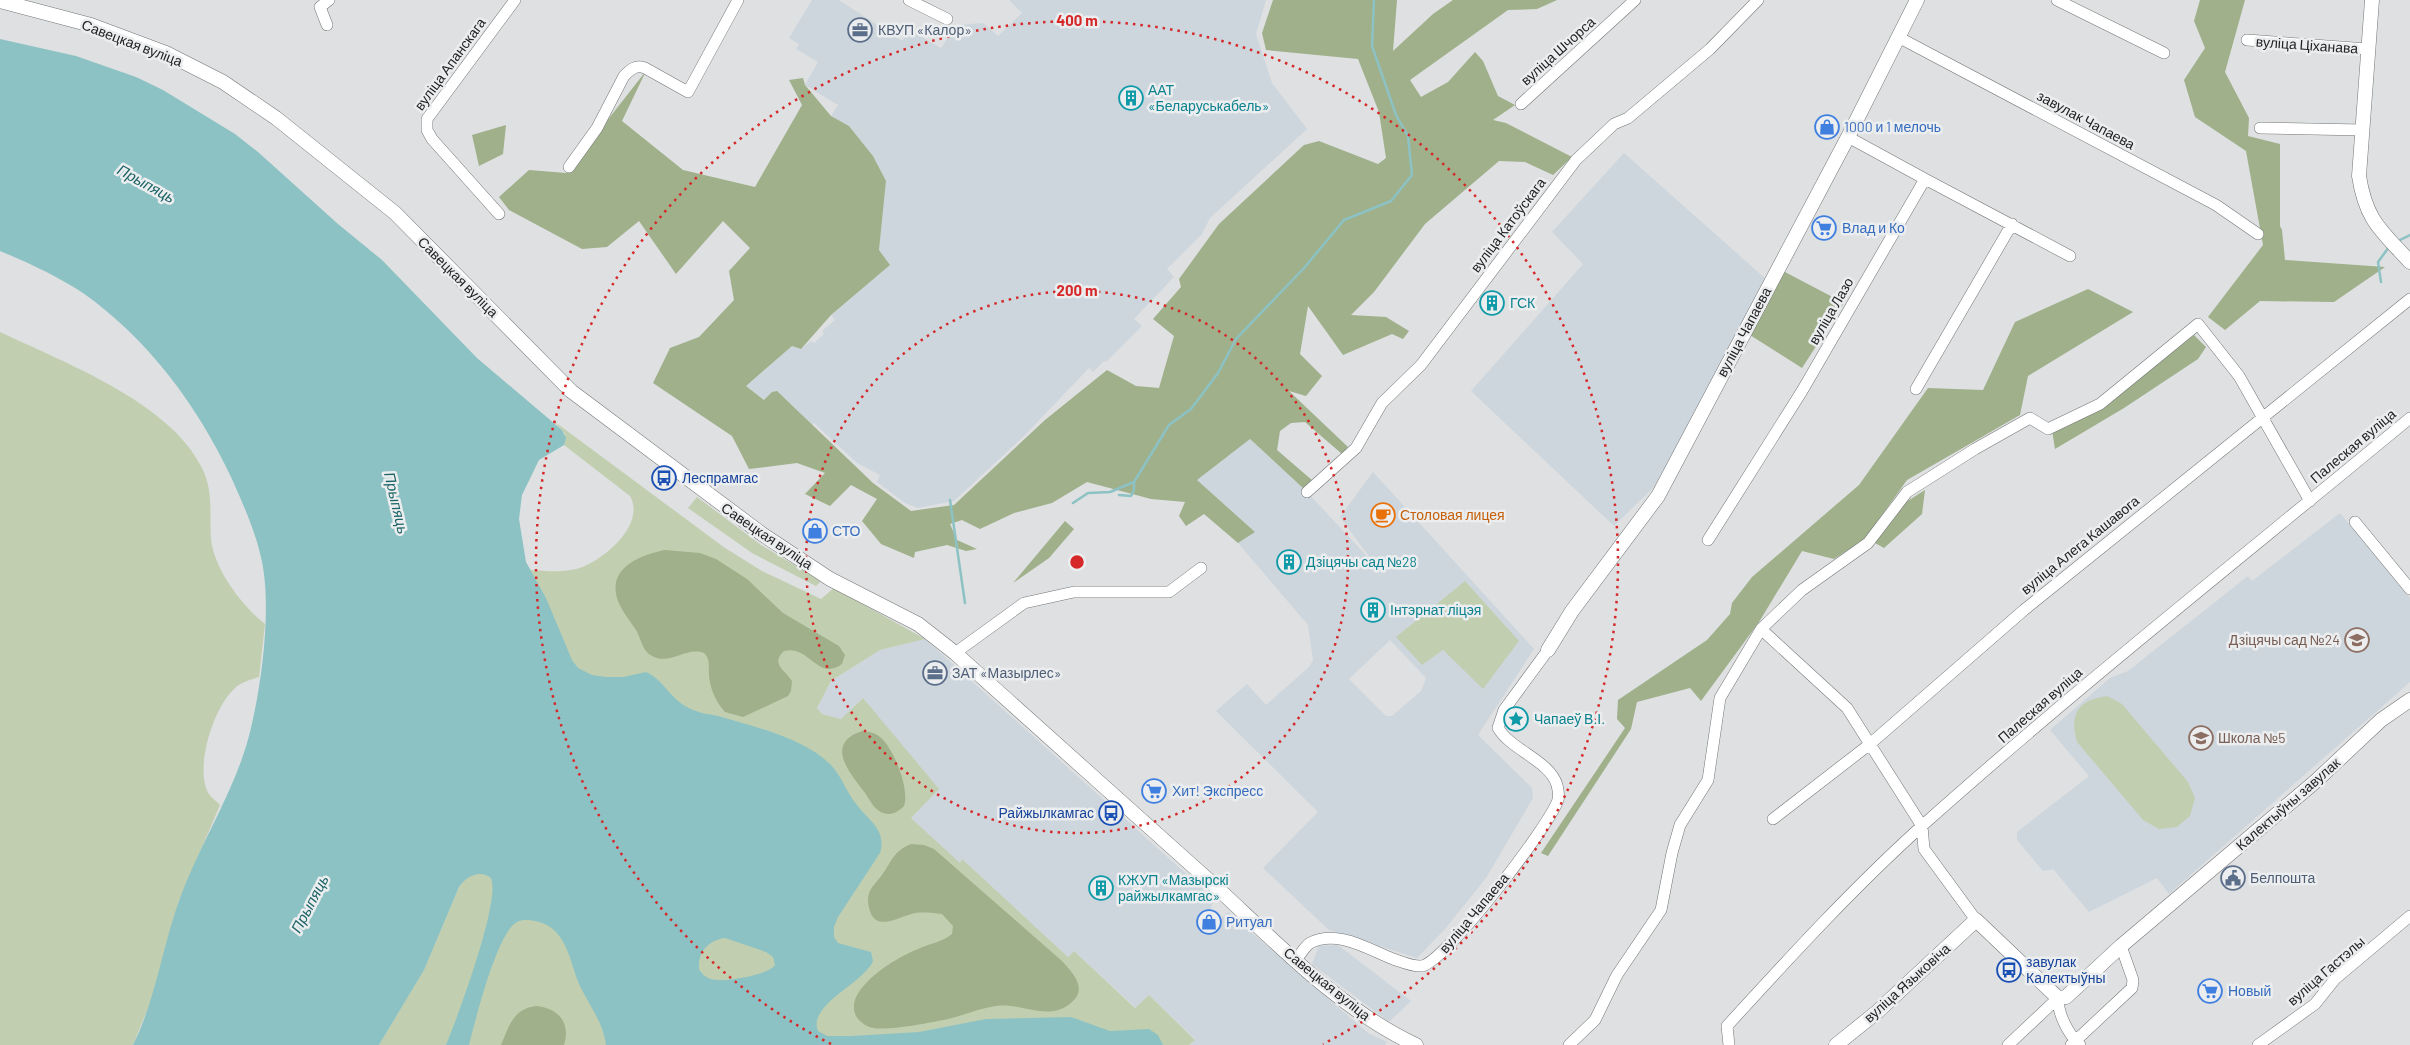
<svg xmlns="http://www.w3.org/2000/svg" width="2410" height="1045" font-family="Barlow,sans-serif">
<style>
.built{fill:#ced6dd;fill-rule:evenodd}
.green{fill:#c1cfb0}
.forest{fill:#9fb08a}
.water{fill:#8dc2c4;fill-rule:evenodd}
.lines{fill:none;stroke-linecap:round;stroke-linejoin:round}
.stream{stroke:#8dc2c4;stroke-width:2.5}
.minor-casing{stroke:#737576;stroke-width:12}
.tertiary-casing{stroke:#737576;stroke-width:15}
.minor{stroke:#fff;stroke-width:11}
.tertiary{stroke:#fff;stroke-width:14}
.ring{fill:none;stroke:#d62828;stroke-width:2.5;stroke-dasharray:2.5 5}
.labels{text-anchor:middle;stroke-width:5;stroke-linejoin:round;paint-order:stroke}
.service-label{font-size:14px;fill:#4e5e75;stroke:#ebedef;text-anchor:start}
.street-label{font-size:14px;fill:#222323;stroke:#ebedef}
.culture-label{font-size:14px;fill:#0d838f;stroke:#ebedef;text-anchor:start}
.shop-label{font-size:14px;fill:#366cbe;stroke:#ebedef;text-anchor:start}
.transit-label{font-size:14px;fill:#164399;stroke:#ebedef;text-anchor:start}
.food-label{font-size:14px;fill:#c56008;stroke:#ebedef;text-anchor:start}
.education-label{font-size:14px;fill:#785e54;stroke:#ebedef;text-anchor:end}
.water-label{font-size:15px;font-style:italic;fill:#1c6466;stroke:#ebedef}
.centre{fill:#d62828;stroke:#ebedef;stroke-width:2.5}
.ring-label{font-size:15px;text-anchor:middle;font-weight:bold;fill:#d62828;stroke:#ebedef;stroke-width:5;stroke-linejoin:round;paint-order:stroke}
</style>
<rect width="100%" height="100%" fill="#dee0e1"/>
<path class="built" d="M812,0H839L902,41L909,30L941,48L957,25L983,23L998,36L1022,13L1009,0H1266L1256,34L1272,83L1307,129L1210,218L1202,234L1167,269L1174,277L1134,319L1142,326L1106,362L1104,361L1093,372L1089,368L1024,436L954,501L918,508L905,503L877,482L880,475L857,463L814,423L812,425L777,391L772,392L765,400L746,386L792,346L801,349L811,341L814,343L824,334L822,331L835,320L831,315L890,265L879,250L886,181L873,156L849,126L831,116L838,105L805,85L818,62L796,49L799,44L789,38Z
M1624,153L1767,280L1654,487L1614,526L1471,391L1583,264L1552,232Z
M1250,439L1307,492L1376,566L1340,517L1373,472L1534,649L1478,735L1532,788L1533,798L1486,878L1445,929L1417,958L1329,930L1263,868L1318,812L1216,711L1247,684L1266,705L1309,667L1313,660L1308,625L1238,543L1254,531L1197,480ZM1390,640L1426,678L1421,691L1392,716H1386L1349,679Z
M2340,513L2410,598V682L2169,894L2157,878L2089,912L2053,869L2043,871L2017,840V832L2089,776L2050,730L2110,678L2128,671L2248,576L2252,581Z
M925,639L1214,899L1209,913L1219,920L1228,912L1368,1033L1387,1042L1385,1045H1189L1195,1039L1149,995L1136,1008L1074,951L1068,957L962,860L960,864L911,818L863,698L841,719L822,714L817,708L831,681L880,650Z
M1338,945L1411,1001L1389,1022L1312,964L1319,946Z"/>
<path class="green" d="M0,332C63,362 170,402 202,468C214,492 209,514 211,539C214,569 242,606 265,624L259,677C251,680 241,682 235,688C214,707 197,761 206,788C208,795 215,800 220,805L179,901L153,996L133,1045H0Z
M555,422L725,548L762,571L821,599L834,588L925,639L880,650L831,681L817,708L822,714L841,719L863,698L939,789L911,818L960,863L962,859L1068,957L1074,951L1135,1008L1149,995L1195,1040L1189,1045H379L424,969L459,887L466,878L557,625L530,570C547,571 564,573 580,568C605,559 646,524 630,496L564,445L565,434Z
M697,497L761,545L821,581L816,586L752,553L688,508Z
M1465,581L1519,641L1483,689L1443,650L1422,665L1396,637Z
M2107,696L2122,704L2188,782L2195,798L2190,816L2177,827L2159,829L2143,820L2077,742C2069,714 2078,700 2107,696Z"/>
<path class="forest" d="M1273,0H1397L1393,51L1433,14L1453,0H1557L1537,9L1508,10L1410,80L1421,97L1448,82L1475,52L1483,61L1498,96L1515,105L1493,120L1506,123L1572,157L1553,175L1525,162L1499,161L1425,224L1374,292L1351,315L1386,317L1409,331L1403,339L1392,334L1343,355L1308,306L1300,354L1322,376L1306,396L1289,391L1348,447L1342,454L1305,422L1291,423L1280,431L1277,450L1313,481L1304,489L1250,439L1197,480L1255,532L1238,543L1204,514L1186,526L1179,516L1185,502L1151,499L1087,482L1052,503L1014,513L980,529L962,520L950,524L957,540L977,549L966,551L947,545L915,552L914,558L881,544L862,521L877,499L851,485L830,506L805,494L825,473L797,463L749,469L732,436L653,383L670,348L699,337L734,300L729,271L750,248L723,221L676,274L639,221L607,247L582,249L509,210L499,197L529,170L566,173L646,71L622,121L683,170L755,187L802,105L789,80L803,78L805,85L831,116L849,126L873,156L886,181L879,250L890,265L831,315L801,349L792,346L746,386L764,400L772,392L777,391L873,483L911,511L954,505L1045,420L1107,370L1136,386L1159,388L1174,336L1153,319L1181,287L1179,279L1219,224L1304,145L1319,141L1378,164L1386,158L1379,112L1358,59L1266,50L1262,33Z
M2200,0H2245L2225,72L2249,118L2248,136L2280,144V226L2282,230L2285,260L2385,267L2334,302L2260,301L2225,330L2208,317L2263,245L2246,151L2195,117L2184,80L2205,48L2194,21Z
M506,125L503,154L479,166L472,135Z
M1783,271L1844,303L1802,368L1750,335Z
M2088,289L2133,312L2028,376L2020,415L1907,480L1865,539L1834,559L1802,551L1759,622L1701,701L1690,688L1637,702L1631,729L1548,856L1541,853L1625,728L1617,719L1618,700L1707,640L1730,614L1732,603L1752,577L1859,485L1928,388L1983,390L2015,322Z
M2194,335L2206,347L2198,359L2124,408L2055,449L2052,430L2103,406Z
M1925,490L1922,514L1884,548L1875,543L1906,502Z
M1065,521L1074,529L1049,558L1013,583Z
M665,550L700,553L716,559L747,579L783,613L839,646L845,655L842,664C818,682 809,644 784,651C770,664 785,670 792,681L791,691L788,696L743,717L725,712C716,702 710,689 709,675C708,666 711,660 704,653C686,646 670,666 652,656C642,651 641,638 636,630C630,621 622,611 618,601C606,568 640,555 665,550Z
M862,731C869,732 874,732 880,737C894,748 910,790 904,806C898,812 891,816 883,813C874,810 870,800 865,793C851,774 823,744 862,731Z
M911,844L924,845L934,849L1062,961C1072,972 1088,988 1072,1002C1049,1023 1022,1002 996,1006C981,1008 967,1014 952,1018C936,1022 888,1031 873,1028C867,1027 862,1023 858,1019C853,1013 853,1004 856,997C867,976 896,958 918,949C930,943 941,943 952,934L953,926L942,914C933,913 924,912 915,913C900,916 875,934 869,908C866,895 870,889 878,880C891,865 891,852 911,844Z
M536,1006C558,1008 571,1022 564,1045H501C509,1026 513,1009 536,1006Z"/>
<path class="water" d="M0,39L76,56L136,77L163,90L235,134L258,152L338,224L382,260L477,358L562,430L566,438L564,445L539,460L522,495L519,519L526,562L546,598L572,660L578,668L592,675L606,677H623L646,672C663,679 671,700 689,708C698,713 708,714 718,716C753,726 804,738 830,764C842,776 846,792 857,805C869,821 887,830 880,853L838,917L834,927V937L838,943L871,952L873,961C864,983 807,1005 818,1031L827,1036H851L919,1032L986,1019L1071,1017L1110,1031L1149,1029L1158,1035L1163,1045H606C603,1020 586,1002 577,979C569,956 564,926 535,921C530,920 522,919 517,922C497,932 475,1022 469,1045H446C457,1018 501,901 491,878C480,869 466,876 459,887L424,970L379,1045H133C156,999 162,947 180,898C200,843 234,793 249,736C261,689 270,621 264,574C260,541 244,506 231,477C197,405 148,339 83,293C57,276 29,263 0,251ZM725,938L766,952L773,957L775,965C769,975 722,983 711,979C705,977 702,974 699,969C698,951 708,941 725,938Z"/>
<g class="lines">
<path class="stream" d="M2398,241L2410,235
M2381,282L2378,262L2389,247
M1119,495L1131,496L1134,490V482
M950,500L965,603
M1073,503L1088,493L1110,492L1134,482L1169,425L1191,409L1218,373L1236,339L1304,268L1344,220L1391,201L1412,175L1408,136L1396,115L1372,46L1374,0"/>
<g class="minor-casing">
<path id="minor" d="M909,0L947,19
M2057,0L2164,53
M327,25L320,7L329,0
M1898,37L2216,205L2258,234
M2247,40L2368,49
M1521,104L1635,0
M2260,128L2362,130
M1848,137L1925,179
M569,167L597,128L624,76C630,70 636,64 645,68L688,92L738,0
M499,214L432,139L427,130V119L515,0
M1916,389L2012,224
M1307,492L1356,448L1382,403L1421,365L1576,160L1614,124L1628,118L1710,49L1758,0
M2355,522L2410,589
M1708,540L1802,391L1925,179L2070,256
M1761,629L1847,708L1922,826L1924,849L1976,920
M955,653L1024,603L1074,592H1169L1201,568
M1773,819L1870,744L2024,610L2410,299
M1296,960C1300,955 1305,946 1310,943C1337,929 1368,949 1393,959C1402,962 1413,967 1422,966C1446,961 1550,825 1558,800C1559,796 1558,789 1557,785C1550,761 1511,750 1498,728L1504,710L1548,650
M2058,998C2058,1014 2068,1034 2080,1045
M1569,1045L1595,1020L1617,975L1661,910L1672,853L1680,825L1708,780L1720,698L1761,629L1802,590L1868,543L1907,492L1975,449L2030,418L2048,429L2100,404L2198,324L2239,376L2310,501
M1729,1045L1727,1026C1790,957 1854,887 1923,825C2081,684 2247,553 2410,418
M2008,1045L2058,998
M2071,1045L2132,988L2133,980L2121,946
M2258,1045L2315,1004L2335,979L2410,916"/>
</g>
<g class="tertiary-casing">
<path id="tertiary" d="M2372,0L2359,176C2366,221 2381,230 2410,262
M0,1L91,25L166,53L223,82L276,118L395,213L571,391L762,534L830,579L918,624L955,653C1042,731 1128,808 1215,886C1277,943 1339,1009 1416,1045
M1548,650L1572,611L1658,496L1848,137L1917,0
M1836,1045L1877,1012L1976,920L2058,998L2066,997L2121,946L2316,781L2381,720L2410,700"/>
</g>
<use href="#minor" class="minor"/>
<use href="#tertiary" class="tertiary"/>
</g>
<g class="ring">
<circle cx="1077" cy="562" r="271"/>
<path d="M831 1044A541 541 0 1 1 1323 1044"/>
</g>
<defs>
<g id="office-ring" transform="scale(1.25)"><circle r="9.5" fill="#ebedef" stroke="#5c6f8a" stroke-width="1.5"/><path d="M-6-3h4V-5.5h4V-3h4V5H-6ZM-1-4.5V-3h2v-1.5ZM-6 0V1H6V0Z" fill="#5c6f8a"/></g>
<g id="building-ring" transform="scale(1.25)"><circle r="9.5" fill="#ebedef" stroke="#0f9aa8" stroke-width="1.5"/><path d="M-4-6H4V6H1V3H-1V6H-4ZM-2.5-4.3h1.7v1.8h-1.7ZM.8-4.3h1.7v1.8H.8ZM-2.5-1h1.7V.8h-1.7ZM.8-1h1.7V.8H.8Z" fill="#0f9aa8"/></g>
<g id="shop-ring" transform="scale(1.25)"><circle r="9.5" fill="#ebedef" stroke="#3f7fe0" stroke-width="1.5"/><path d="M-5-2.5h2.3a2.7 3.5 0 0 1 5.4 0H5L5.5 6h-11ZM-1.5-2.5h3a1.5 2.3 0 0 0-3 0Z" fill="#3f7fe0"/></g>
<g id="supermarket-ring" transform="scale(1.25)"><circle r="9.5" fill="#ebedef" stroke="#3f7fe0" stroke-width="1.5"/><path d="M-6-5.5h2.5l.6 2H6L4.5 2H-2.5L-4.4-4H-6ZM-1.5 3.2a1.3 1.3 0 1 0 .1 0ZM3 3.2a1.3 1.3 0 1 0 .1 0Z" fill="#3f7fe0"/></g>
<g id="bus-ring" transform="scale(1.25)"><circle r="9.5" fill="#ebedef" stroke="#1a4fb4" stroke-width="1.5"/><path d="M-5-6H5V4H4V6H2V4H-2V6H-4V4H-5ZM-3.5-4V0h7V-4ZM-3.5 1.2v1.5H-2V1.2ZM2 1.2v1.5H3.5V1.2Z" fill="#1a4fb4"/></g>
<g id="cafe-ring" transform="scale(1.25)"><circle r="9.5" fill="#ebedef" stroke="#e8710a" stroke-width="1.5"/><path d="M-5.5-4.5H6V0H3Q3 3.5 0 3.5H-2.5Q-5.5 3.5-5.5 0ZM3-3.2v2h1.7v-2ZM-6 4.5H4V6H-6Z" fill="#e8710a"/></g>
<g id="school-ring" transform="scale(1.25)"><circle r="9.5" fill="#ebedef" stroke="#8d6e63" stroke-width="1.5"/><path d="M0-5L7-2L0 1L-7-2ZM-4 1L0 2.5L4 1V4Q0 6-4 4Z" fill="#8d6e63"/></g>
<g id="sight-ring" transform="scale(1.25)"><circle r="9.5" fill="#ebedef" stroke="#0f9aa8" stroke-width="1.5"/><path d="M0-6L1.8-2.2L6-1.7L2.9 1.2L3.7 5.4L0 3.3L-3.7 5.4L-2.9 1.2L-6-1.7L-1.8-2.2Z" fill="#0f9aa8"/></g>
<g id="civic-ring" transform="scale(1.25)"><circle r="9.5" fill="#ebedef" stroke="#5c6f8a" stroke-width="1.5"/><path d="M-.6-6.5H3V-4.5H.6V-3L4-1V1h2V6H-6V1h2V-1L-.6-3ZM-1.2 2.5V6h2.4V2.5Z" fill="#5c6f8a"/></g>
</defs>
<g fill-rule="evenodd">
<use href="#office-ring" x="860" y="30"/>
<use href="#building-ring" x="1131" y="98"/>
<use href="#shop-ring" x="1827" y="127"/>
<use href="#supermarket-ring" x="1824" y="228"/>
<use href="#building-ring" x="1492" y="303"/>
<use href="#bus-ring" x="664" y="478"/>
<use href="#cafe-ring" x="1383" y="515"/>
<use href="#shop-ring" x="815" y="531"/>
<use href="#building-ring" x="1289" y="562"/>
<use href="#building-ring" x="1373" y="610"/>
<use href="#school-ring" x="2357" y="640"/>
<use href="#office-ring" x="935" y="673"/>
<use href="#sight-ring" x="1516" y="719"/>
<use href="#school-ring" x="2201" y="738"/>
<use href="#supermarket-ring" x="1154" y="791"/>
<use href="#bus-ring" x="1111" y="813"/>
<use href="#civic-ring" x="2233" y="878"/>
<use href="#building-ring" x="1101" y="888"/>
<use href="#shop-ring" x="1209" y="922"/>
<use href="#bus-ring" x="2009" y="970"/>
<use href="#supermarket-ring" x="2210" y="991"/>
</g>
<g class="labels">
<g class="service-label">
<text x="878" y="35">КВУП «Калор»</text>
<text x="952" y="678">ЗАТ «Мазырлес»</text>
<text x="2250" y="883">Белпошта</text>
</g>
<g class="street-label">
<text transform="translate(132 43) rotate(21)" y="5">Савецкая вуліца</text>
<text transform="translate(2307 45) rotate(4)" y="5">вуліца Ціханава</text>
<text transform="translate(1558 51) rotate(-42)" y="5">вуліца Шчорса</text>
<text transform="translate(450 64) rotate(-54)" y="5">вуліца Апанскага</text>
<text transform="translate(2086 120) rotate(28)" y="5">завулак Чапаева</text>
<text transform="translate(1508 225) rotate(-53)" y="5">вуліца Катоўскага</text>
<text transform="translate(458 277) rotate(45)" y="5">Савецкая вуліца</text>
<text transform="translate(1831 311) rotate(-60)" y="5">вуліца Лазо</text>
<text transform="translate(1744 332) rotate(-62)" y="5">вуліца Чапаева</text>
<text transform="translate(2353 446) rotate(-40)" y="5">Палеская вуліца</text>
<text transform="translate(767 536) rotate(34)" y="5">Савецкая вуліца</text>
<text transform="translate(2080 545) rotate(-39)" y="5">вуліца Алега Кашавога</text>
<text transform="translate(2040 705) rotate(-41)" y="5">Палеская вуліца</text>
<text transform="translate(2288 804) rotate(-41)" y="5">Калектыўны завулак</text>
<text transform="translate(1474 913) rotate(-50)" y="5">вуліца Чапаева</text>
<text transform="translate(2326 971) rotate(-41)" y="5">вуліца Гастэлы</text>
<text transform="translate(1907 983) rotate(-42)" y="5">вуліца Языковіча</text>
<text transform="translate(1327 984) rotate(39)" y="5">Савецкая вуліца</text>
</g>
<g class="culture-label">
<text x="1148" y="95">ААТ<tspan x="1148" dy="16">«Беларуськабель»</tspan></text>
<text x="1510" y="308">ГСК</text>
<text x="1306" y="567">Дзіцячы сад №28</text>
<text x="1390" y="615">Інтэрнат ліцэя</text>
<text x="1534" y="724">Чапаеў В.І.</text>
<text x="1118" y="885">КЖУП «Мазырскі<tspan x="1118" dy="16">райжылкамгас»</tspan></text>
</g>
<g class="shop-label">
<text x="1844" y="132">1000 и 1 мелочь</text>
<text x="1842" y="233">Влад и Ко</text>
<text x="832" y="536">СТО</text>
<text x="1172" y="796">Хит! Экспресс</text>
<text x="1226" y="927">Ритуал</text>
<text x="2228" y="996">Новый</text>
</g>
<g class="transit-label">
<text x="682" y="483">Леспрамгас</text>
<text x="1094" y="818" text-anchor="end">Райжылкамгас</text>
<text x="2026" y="967">завулак<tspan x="2026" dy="16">Калектыўны</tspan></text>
</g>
<g class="food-label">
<text x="1400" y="520">Столовая лицея</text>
</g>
<g class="education-label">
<text x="2340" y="645">Дзіцячы сад №24</text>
<text x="2218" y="743" text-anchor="start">Школа №5</text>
</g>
<g class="water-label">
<text transform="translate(146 184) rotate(29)" y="5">Прыпяць</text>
<text transform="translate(396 503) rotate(77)" y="5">Прыпяць</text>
<text transform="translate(310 904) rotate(-62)" y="5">Прыпяць</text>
</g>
</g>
<circle cx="1077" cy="562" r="8" class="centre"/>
<g class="ring-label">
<text x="1077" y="26">400 m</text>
<text x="1077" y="296">200 m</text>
</g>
</svg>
